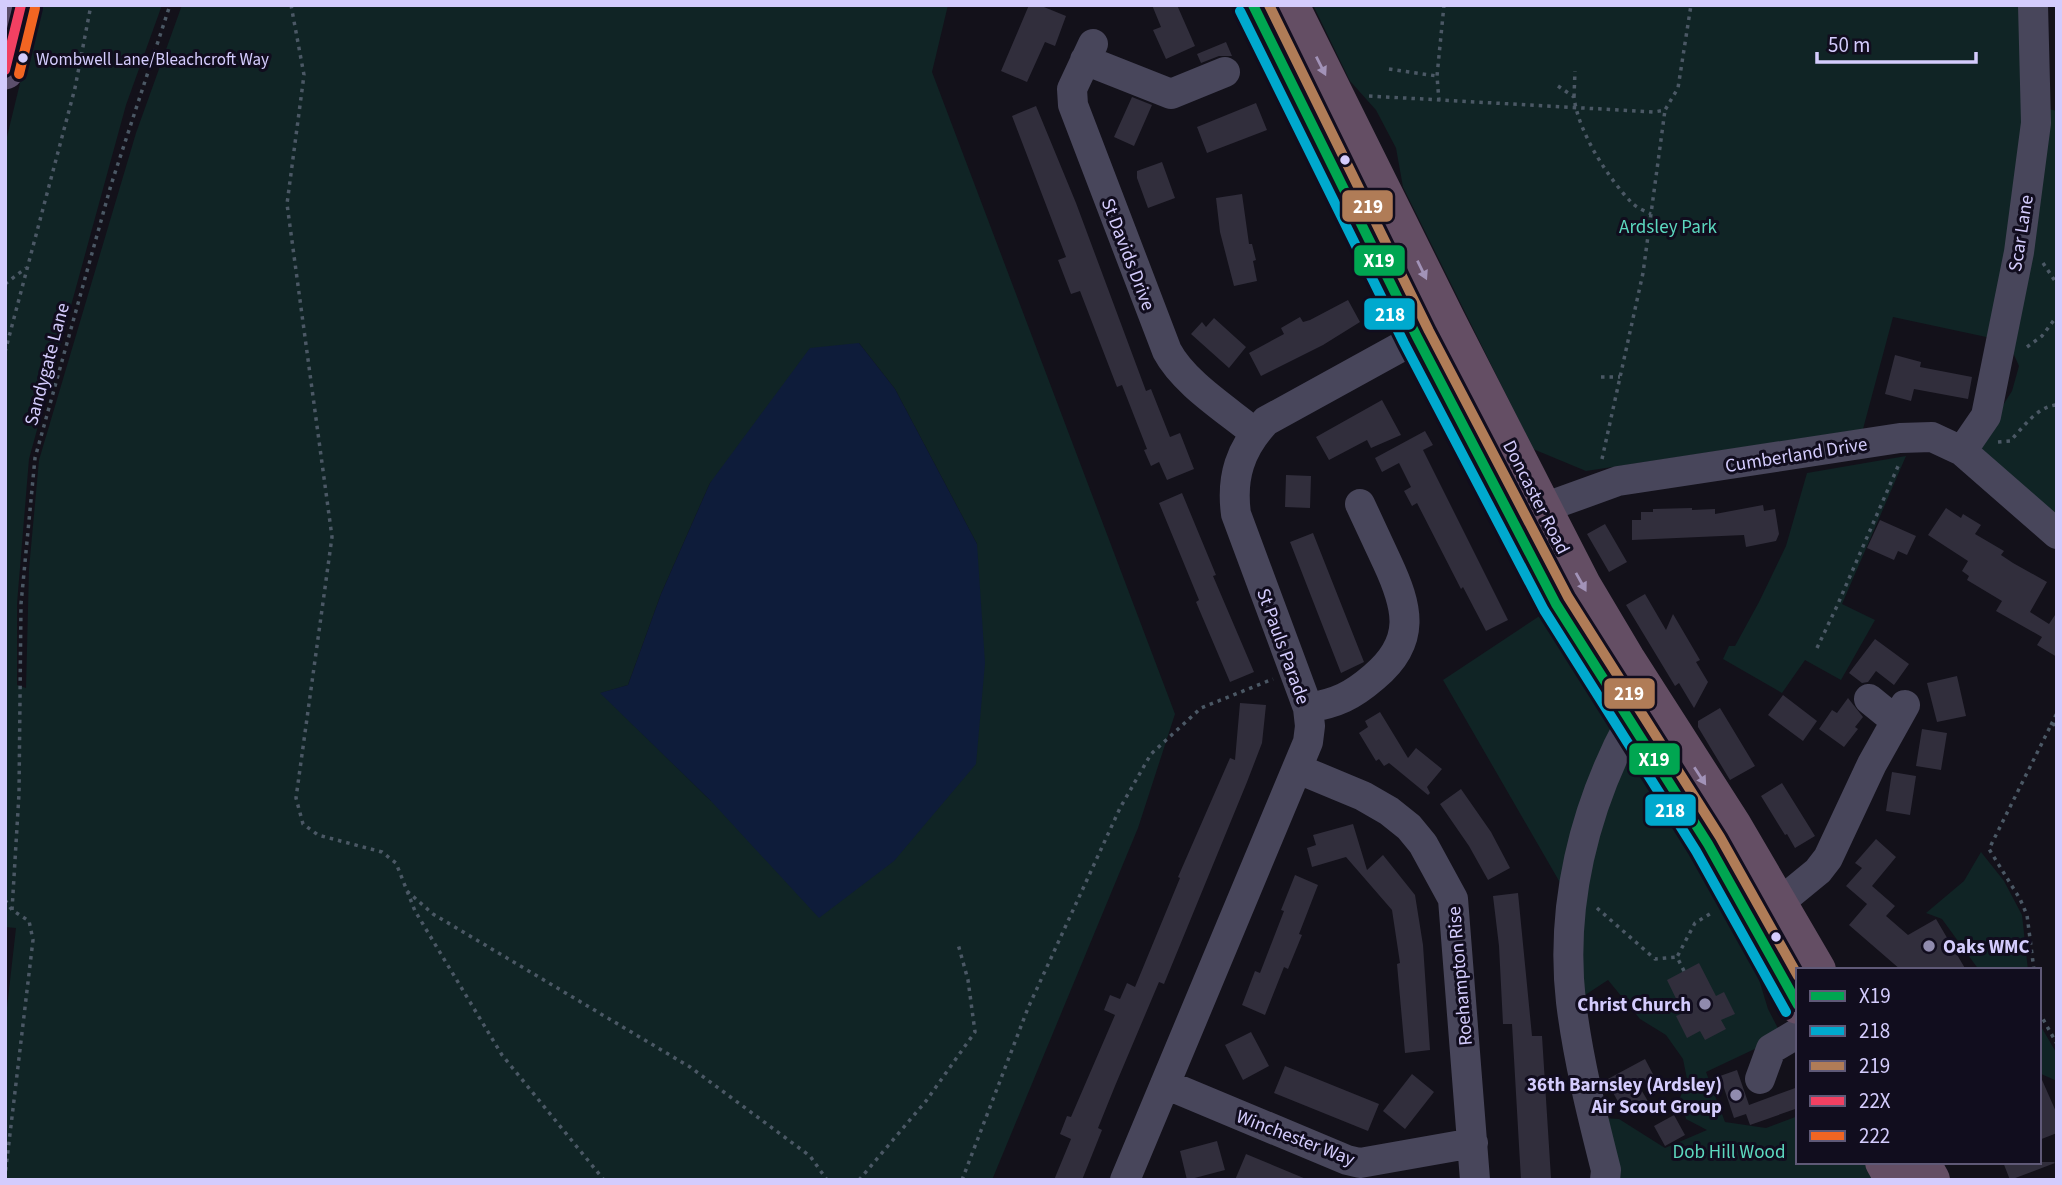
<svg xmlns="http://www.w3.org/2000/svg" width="2062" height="1185" font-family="'Source Sans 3',sans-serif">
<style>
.green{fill:#102425;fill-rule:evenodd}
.water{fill:#0e1c3a}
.building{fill:#312e3c}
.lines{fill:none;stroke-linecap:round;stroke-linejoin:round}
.path{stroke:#4b5865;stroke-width:3.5;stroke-dasharray:3.5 5;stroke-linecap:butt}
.minor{stroke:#48465b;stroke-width:30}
.major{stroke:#5c4f6c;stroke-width:37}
.highway{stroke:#644e64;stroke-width:38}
.bus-1-casing{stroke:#110d1e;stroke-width:16}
.bus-2-casing{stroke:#110d1e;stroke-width:16}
.bus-3-casing{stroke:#110d1e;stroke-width:16}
.bus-4-casing{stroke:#110d1e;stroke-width:16}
.bus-5-casing{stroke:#110d1e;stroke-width:16}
.bus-1{stroke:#00a651;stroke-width:10}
.bus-2{stroke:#00a9ce;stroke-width:10}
.bus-3{stroke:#b07c57;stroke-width:10}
.bus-4{stroke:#f24062;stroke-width:10}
.bus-5{stroke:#f26522;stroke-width:10}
.oneway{fill:#a293b8}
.bus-dot{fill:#d4ccfd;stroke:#110d1e;stroke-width:2.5}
.poi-dot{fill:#908bae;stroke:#110d1e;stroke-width:2.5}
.labels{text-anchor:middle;stroke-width:6;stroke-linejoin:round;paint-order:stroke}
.bus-label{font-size:17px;fill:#d4ccfd;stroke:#110d1e;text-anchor:start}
.park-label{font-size:19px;fill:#5cd8bf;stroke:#110d1e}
.street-label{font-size:19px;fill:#d4ccfd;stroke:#110d1e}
.poi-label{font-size:19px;font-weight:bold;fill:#d4ccfd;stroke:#110d1e;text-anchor:end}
.line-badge{stroke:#110d1e;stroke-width:2.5}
.badge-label{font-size:19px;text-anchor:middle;font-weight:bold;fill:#fff}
</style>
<rect width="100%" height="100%" fill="#13111a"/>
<path class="green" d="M39,5H162L126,105L29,459L17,604V685L26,688L29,569L39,460L136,133L182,5H948L932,72L1175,714L1138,828L992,1180H5V1025L16,928L5,927V145ZM859,343L895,389L977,544L711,801L601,693L628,685L661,594L710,483Z
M1318,5H2024L2027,93L2016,218L1991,338L1893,317L1863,429L1586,471L1533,449L1403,187L1396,148L1376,110L1350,81L1314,7Z
M2040,107L2057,111V517L1977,446L2012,391L2019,366L2006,337Z
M1906,456L1842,604L1875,620L1841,680L1805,660L1782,693L1723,659L1729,646H1735L1759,602L1786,546L1807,473Z
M1541,615L1616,736L1566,893L1443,680Z
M1625,749L1753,960L1768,1009L1782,1036L1706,1072L1725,1122L1766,1128L1798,1116V1162H1864L1873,1180H1600L1587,1117L1619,1119L1665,1148L1707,1130L1686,1119L1680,1098L1687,1079L1683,1059L1666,1035L1640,1019L1608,980L1579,999L1585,874Z
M1981,852L2004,881L2022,915L2028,970H1979L1942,919L1926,913L1964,881Z
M2039,1023L2057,1054V1081L2039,1073Z"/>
<path class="water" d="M859,343L895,389L977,544L985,663L976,764L894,861L819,918L711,801L600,693L628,685L661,594L710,483L810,348Z"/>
<path class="building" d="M1029,5H1039L1066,16L1055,46L1045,42L1027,82L1001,71Z
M1152,5H1177L1195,46L1166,59L1153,30L1161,27Z
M1226,42L1232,56H1219L1201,63L1197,54Z
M1132,97L1152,105L1134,146L1114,137Z
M1256,103L1267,130L1207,153L1197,127Z
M1036,106L1076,203L1146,391L1151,389L1170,437L1180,433L1194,469L1167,480L1159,462L1151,466L1144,450L1147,449L1122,385L1117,387L1080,291L1071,294L1058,260L1066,257L1012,116Z
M1162,162L1175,198L1148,208L1137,178V171Z
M1242,194L1249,244H1252L1256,260L1253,261L1257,281L1234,286L1220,232L1216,198Z
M1348,300L1360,322L1323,345L1261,376L1249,353L1284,334L1281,328L1300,317L1303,322L1310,320Z
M1214,318L1246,347L1229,368L1191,334L1202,322L1206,327Z
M1895,355L1921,362L1920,367L1972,377L1968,399L1914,389L1911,401L1885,394Z
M1382,400L1401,435L1371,448L1367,440L1329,460L1316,437Z
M1425,431L1433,445L1423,450L1508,620L1486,631L1463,587L1461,589L1417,503L1412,506L1404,491L1411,487L1399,463L1382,472L1375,458Z
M1286,475L1311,476L1310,508L1285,507Z
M1182,493L1216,575L1213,576L1254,672L1230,682L1196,602L1199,600L1159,503Z
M1763,505L1764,511L1775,509L1779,534L1776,541L1746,547L1744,535L1632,540V520H1641V512H1653V509L1692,508V510L1715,509V514Z
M1946,508L1961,518L1963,514L1981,525L1975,534L2004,551L2001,555L2013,563L2047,582L2030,612L2049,624L2057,612V657L2037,645L2042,637L1996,611L2002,601L1967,580L1969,576L1962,571L1968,561L1928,535Z
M1880,520L1916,536L1907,555L1898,551L1894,560L1867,548Z
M1605,524L1627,562L1609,572L1587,534Z
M1313,533L1364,662L1341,673L1290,542Z
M1645,594L1666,630L1673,614L1700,660L1696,662L1708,682L1694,708L1679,683L1675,686L1626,605Z
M1875,639L1909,664L1894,685L1876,671L1868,682L1862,683L1849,673Z
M1957,676L1966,716L1937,722L1927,683Z
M1783,695L1817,721L1803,741L1768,715Z
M1848,698L1863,717L1855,727L1858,729L1844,747L1819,729L1832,710L1837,713Z
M1240,703L1266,705L1262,743L1247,782L1164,984L1159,982L1115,1086L1098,1128L1102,1130L1082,1180H1054L1071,1139L1060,1134L1067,1116L1071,1117L1115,1015L1104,1010L1110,995L1120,999L1127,983L1135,987L1180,878L1178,877L1230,758L1235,760Z
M1720,708L1755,766L1730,780L1698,727V721Z
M1380,712L1408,758L1416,748L1442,769L1427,787L1430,793L1428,795L1389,763L1384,766L1379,759L1376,761L1359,733L1368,727L1365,721Z
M1922,729L1947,733L1941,770L1916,766Z
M1892,772L1916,776L1910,815L1886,811Z
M1782,783L1815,836L1795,848L1787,834L1785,835L1761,796Z
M1461,789L1491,832L1510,868L1488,880L1469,846L1440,804Z
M1353,824L1367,870L1383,855L1415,895L1423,945L1430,1050L1405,1053L1397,964L1400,963L1392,910L1346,857L1312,867L1307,848L1316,845L1313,835Z
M1876,839L1896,857L1872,886L1895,906L1886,916L1908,935L1936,919L1966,970H1901L1849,925L1867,904L1846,886L1862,868L1855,863Z
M1295,875L1318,885L1299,934L1302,935L1288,969L1284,967L1265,1015L1242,1005L1255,971L1260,973L1284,911L1281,910Z
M1518,893L1532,1036H1542L1551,1178L1521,1180L1512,1024H1503L1499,946L1493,896Z
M1699,963L1716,996L1724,992L1735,1014L1721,1020L1726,1029L1705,1040L1700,1031L1687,1038L1676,1016L1683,1013L1667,980Z
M1251,1032L1269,1066L1243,1080L1225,1045Z
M1645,1059L1655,1078L1639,1086L1649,1103L1626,1116L1606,1080Z
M1285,1066L1379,1104L1368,1131L1274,1093Z
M1737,1070L1749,1105L1798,1087V1108L1750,1125L1746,1114L1734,1118L1720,1076Z
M2039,1073L2057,1114V1133L2039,1140Z
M1412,1074L1434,1092L1405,1129L1383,1111Z
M1674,1115L1685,1135L1665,1146L1654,1126Z
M1217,1141L1225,1170L1187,1180L1180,1151Z
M1246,1154L1306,1179V1180H1235Z
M2003,1162H2054L2055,1163L2010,1180Z"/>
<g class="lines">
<path class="path" d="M291,5L304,75L287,204L332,537L296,798L303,824L318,835L382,852L396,863L415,911L502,1055L604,1180
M1389,69L1437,76
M1558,86L1574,97C1578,132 1608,178 1632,203C1637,208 1645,211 1651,214
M1369,96L1654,112L1665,110L1678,88L1691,5
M1574,97L1575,71
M1439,101L1437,76L1444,5
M2043,263L2057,284
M5,284L26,268
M2027,347L2042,336L2057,316
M5,352L75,88L91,5
M1601,377H1620
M1998,442L2010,441C2023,428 2037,406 2057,405
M1602,459L1643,273L1665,110
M1817,648L1837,606L1899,464
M2051,725L2057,713
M407,891L433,914L690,1067L810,1156L827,1180
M5,900L12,910L29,921L33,940L5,1176
M1597,908L1655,959L1677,957
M12,910L19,794L21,604L35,458L111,185L170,5
M2034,970L2027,915L2020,899L1989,849L2051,725L2057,724
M1684,971L1677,957L1695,923L1713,912
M2039,1012L2057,1044
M859,1180L926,1101L975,1032L968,980L958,944
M962,1180L1028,1008L1120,808L1151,754L1201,708L1273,679"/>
<path class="minor" d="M1093,44L1072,89L1073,105L1167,351C1184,383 1226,409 1255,433
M1085,60L1171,94L1225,72
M1962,451L1986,416L2019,252L2036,123L2033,5
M1523,508L1557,503L1618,481L1900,438L1932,437L1962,451L2057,534
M1869,699L1896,721
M1308,708C1337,703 1352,696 1374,677C1417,641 1408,607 1387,562C1378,543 1369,523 1360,504
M1298,769L1363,796L1389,811L1409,827L1423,844L1453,899L1475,1180
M1779,903L1818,871L1828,858L1872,764L1905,705
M1760,1079L1771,1049L1798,1033
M1165,1084L1347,1160L1360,1163L1473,1143
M1125,1180L1308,742L1310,726L1308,708L1236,514C1231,477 1240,449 1266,421L1435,328
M1605,1180L1606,1170C1592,1115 1578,1059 1571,1002C1560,906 1584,808 1630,723"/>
<path class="major" d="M5,71L21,5"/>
<path class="highway" d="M1253,5L1417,337L1556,604L1708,844L1798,1005
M1290,5L1447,321L1582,585L1626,659L1733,826L1817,970
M1884,1162L1894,1180
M1921,1162L1931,1180"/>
<g class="bus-1-casing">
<path id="bus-1" d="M1253,5L1417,337L1556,604L1708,844L1798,1005"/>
</g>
<g class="bus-2-casing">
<path id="bus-2" d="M1240,11L1404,343L1544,610L1696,851L1786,1012"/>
</g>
<g class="bus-3-casing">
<path id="bus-3" d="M1269,5L1429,331L1568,597L1720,837L1798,976"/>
</g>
<g class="bus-4-casing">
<path id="bus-4" d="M5,70L21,5"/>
</g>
<g class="bus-5-casing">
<path id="bus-5" d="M19,74L35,8"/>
</g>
<use href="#bus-1" class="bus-1"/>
<use href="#bus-2" class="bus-2"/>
<use href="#bus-3" class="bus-3"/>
<use href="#bus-4" class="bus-4"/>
<use href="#bus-5" class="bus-5"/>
</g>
<defs><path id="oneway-solid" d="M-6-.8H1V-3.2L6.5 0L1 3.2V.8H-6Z" transform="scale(1.75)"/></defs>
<g class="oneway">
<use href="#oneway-solid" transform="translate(1321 66) rotate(63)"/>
<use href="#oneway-solid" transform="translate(1422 270) rotate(64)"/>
<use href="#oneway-solid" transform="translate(1581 582) rotate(61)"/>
<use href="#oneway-solid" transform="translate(1700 776) rotate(57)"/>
</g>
<g class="bus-dot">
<circle cx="23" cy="58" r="6"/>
<circle cx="1345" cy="160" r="6"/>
<circle cx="1776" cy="937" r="6"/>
</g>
<g class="poi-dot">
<circle cx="1929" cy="946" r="7"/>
<circle cx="1705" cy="1004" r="7"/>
<circle cx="1736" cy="1095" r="7"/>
</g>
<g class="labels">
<g class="bus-label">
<text x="36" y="65">Wombwell Lane/Bleachcroft Way</text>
</g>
<g class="park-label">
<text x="1668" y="233">Ardsley Park</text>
<text x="1729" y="1158">Dob Hill Wood</text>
</g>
<g class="street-label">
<text transform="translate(2020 233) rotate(-81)" y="7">Scar Lane</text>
<text transform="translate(1129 254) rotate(69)" y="7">St Davids Drive</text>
<text transform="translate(46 364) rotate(-75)" y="7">Sandygate Lane</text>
<text transform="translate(1796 454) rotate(-9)" y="7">Cumberland Drive</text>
<text transform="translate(1537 497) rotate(63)" y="7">Doncaster Road</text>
<text transform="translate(1284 646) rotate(70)" y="7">St Pauls Parade</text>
<text transform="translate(1459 976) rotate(-95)" y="7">Roehampton Rise</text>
<text transform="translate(1296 1137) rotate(21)" y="7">Winchester Way</text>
</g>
<g class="poi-label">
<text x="1943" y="953" text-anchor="start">Oaks WMC</text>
<text x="1691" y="1011">Christ Church</text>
<text x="1722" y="1091">36th Barnsley (Ardsley)<tspan x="1722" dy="22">Air Scout Group</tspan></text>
</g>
</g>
<g class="line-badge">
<rect x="1341" y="189" width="53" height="34" rx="7" fill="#b07c57"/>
<rect x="1353" y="244" width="53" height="33" rx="7" fill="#00a651"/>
<rect x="1363" y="297" width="53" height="34" rx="7" fill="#00a9ce"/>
<rect x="1603" y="677" width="53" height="33" rx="7" fill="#b07c57"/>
<rect x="1628" y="742" width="53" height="34" rx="7" fill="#00a651"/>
<rect x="1644" y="793" width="53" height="34" rx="7" fill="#00a9ce"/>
</g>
<g class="badge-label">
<text x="1368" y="213">219</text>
<text x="1379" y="267">X19</text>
<text x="1390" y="321">218</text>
<text x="1629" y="700">219</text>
<text x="1654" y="766">X19</text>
<text x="1670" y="817">218</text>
</g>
<rect width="2062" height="1185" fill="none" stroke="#d4ccfd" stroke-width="14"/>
<rect x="1796" y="968" width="245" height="196" fill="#110d1e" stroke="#5f5977" stroke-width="2"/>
<rect x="1810" y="991" width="35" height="10" fill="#00a651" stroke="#5f5977" stroke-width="2"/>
<text x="1859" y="1003" font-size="21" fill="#d4ccfd">X19</text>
<rect x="1810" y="1026" width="35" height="10" fill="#00a9ce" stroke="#5f5977" stroke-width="2"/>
<text x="1859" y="1038" font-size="21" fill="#d4ccfd">218</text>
<rect x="1810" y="1061" width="35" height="10" fill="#b07c57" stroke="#5f5977" stroke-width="2"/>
<text x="1859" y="1073" font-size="21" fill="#d4ccfd">219</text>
<rect x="1810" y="1096" width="35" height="10" fill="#f24062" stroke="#5f5977" stroke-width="2"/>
<text x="1859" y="1108" font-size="21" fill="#d4ccfd">22X</text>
<rect x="1810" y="1131" width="35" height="10" fill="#f26522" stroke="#5f5977" stroke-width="2"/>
<text x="1859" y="1143" font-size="21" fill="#d4ccfd">222</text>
<path d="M1817 52v10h159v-10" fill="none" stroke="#d4ccfd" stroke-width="3.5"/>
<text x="1828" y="52" font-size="21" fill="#d4ccfd" stroke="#110d1e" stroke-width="5" paint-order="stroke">50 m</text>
</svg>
